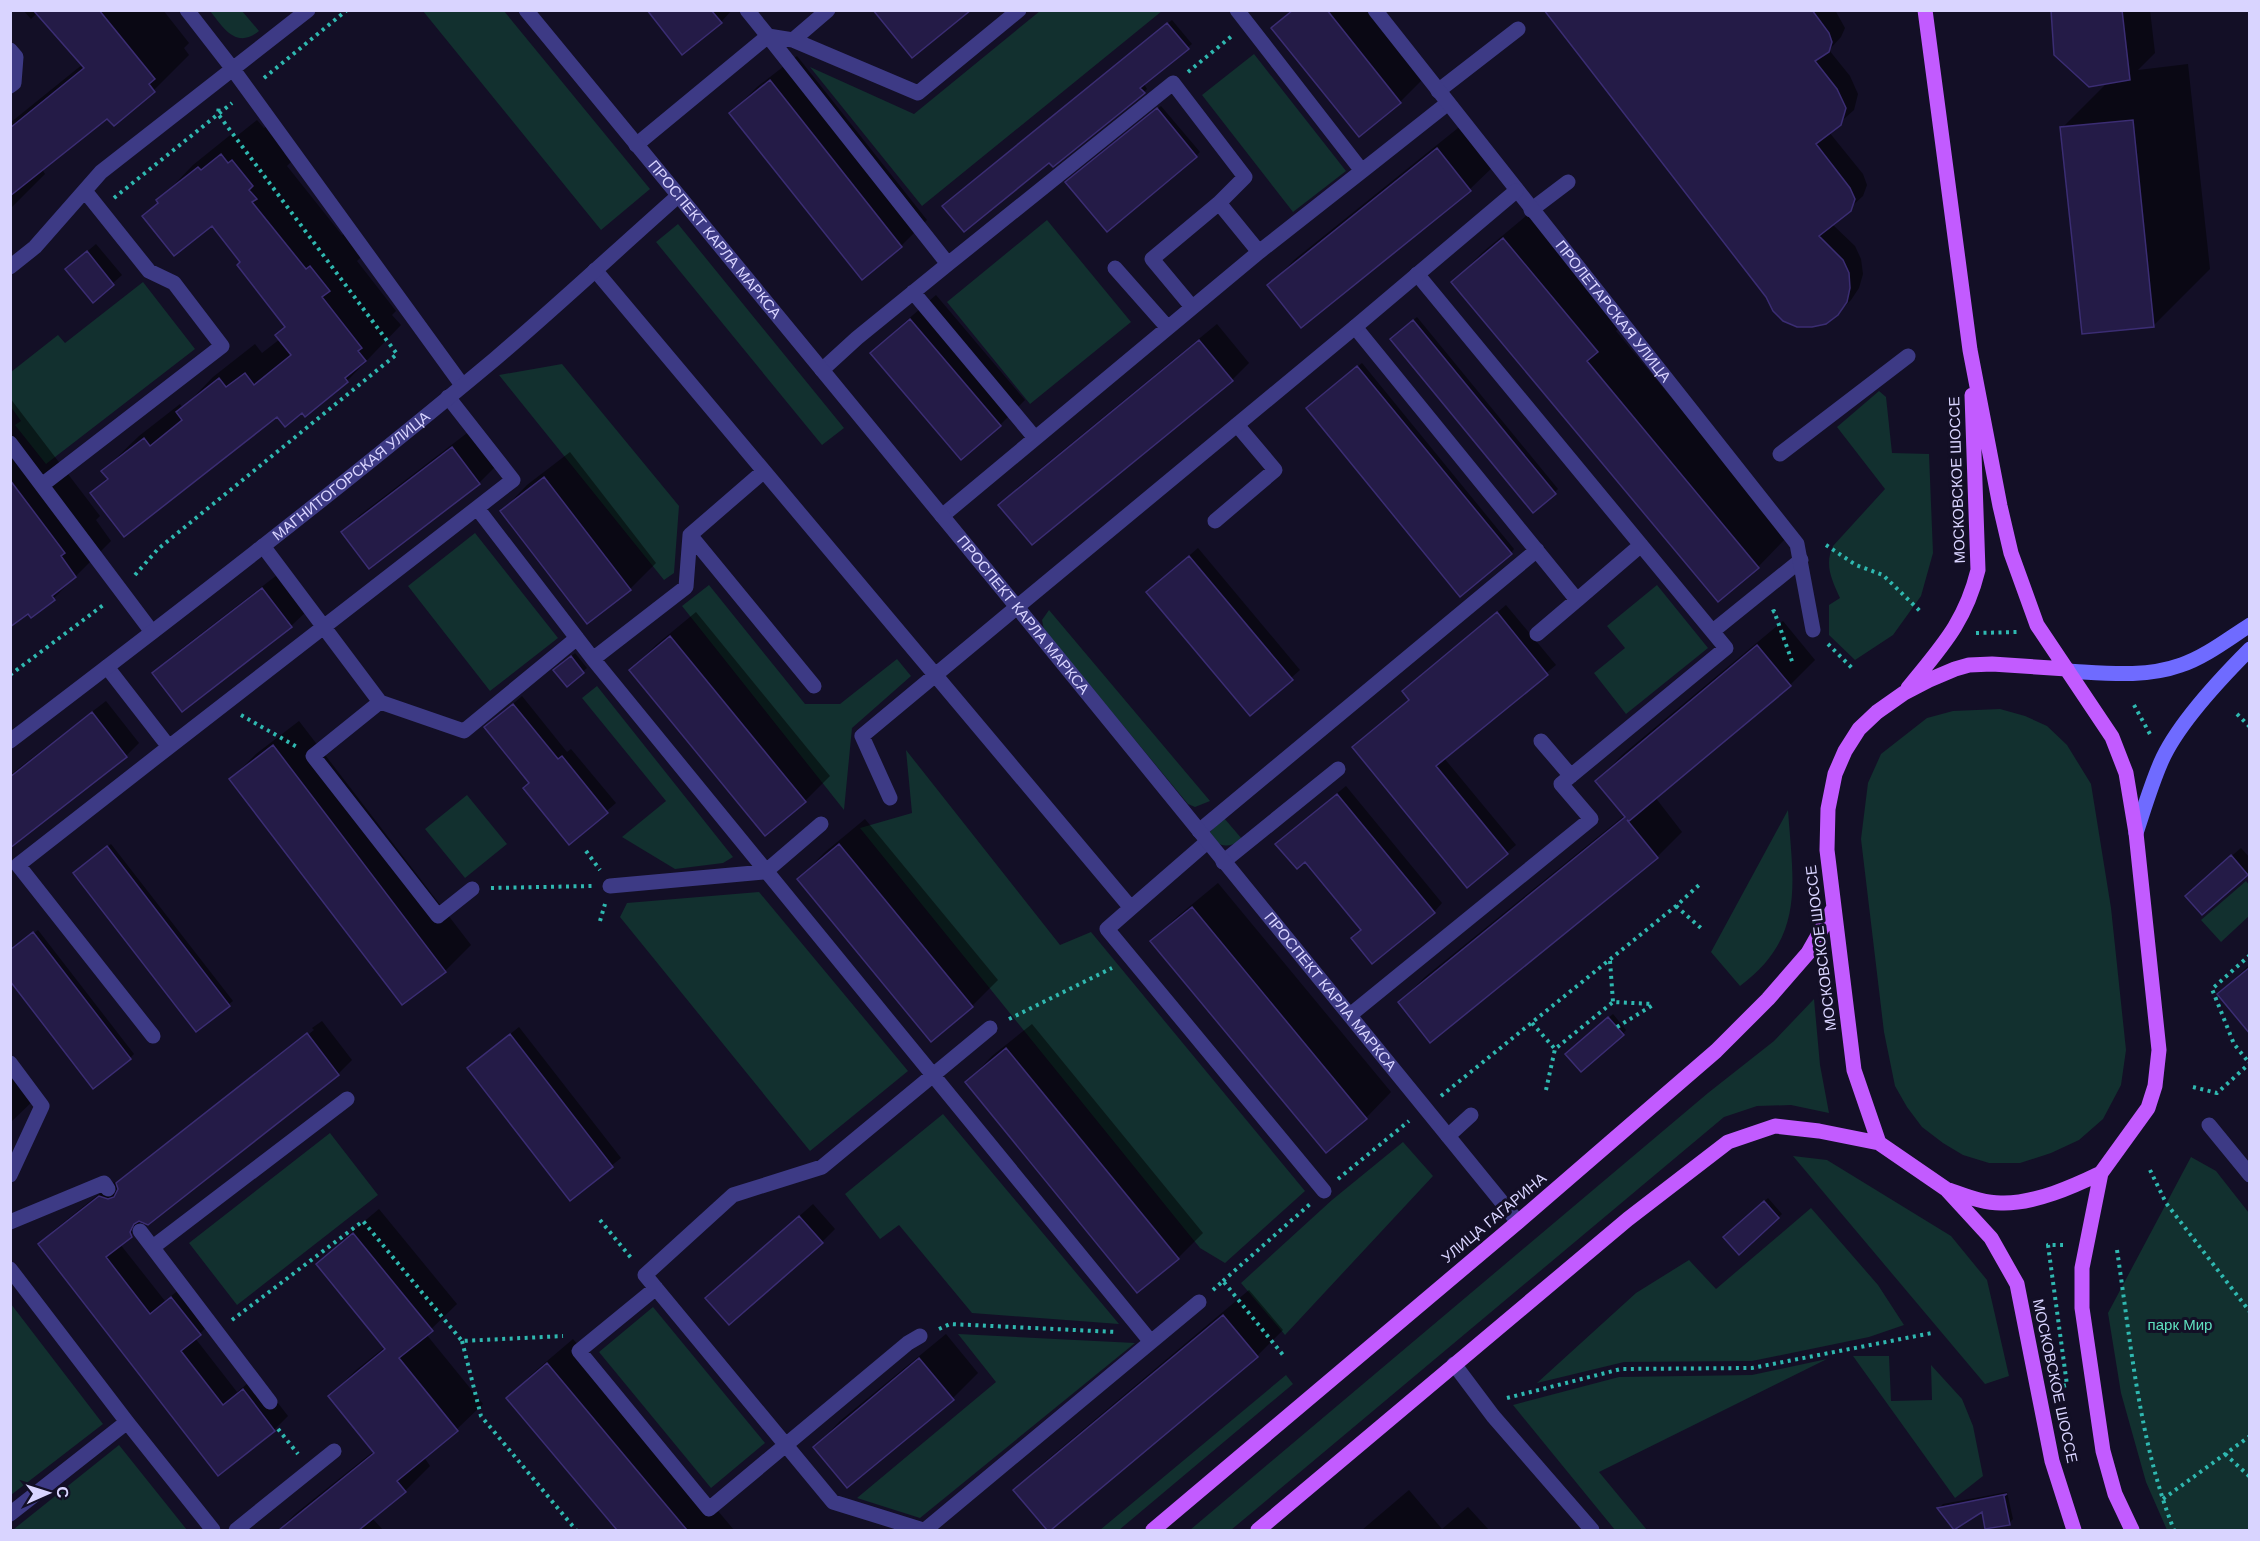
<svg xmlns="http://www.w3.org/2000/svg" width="2260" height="1541" font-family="Arial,sans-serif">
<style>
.green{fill:#12302f}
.shadow{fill:#0007}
.building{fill:#241b47;stroke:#3b2d73;stroke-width:1.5}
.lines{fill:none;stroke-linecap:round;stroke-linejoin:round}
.path{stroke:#2fb8b0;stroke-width:4;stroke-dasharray:3 4.5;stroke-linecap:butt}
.lane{stroke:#3d3a85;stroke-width:15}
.street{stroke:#3d3a85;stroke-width:15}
.secondary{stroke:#6f6bff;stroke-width:15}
.primary{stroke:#c25bff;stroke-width:15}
.labels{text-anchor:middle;stroke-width:6;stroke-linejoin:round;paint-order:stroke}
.street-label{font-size:15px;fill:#d9d4ff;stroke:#130f26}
.park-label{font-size:15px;fill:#5fe0c0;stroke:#130f26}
</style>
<rect width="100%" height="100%" fill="#130f26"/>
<path class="green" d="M210,11H242L259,31C236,50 223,27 210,11Z
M423,11H504L650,189L601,230Z
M1040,11H1162L922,206L810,67L914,114Z
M1254,54L1346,171L1293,212L1202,95Z
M1047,220L1131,322L1030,404L947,302Z
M678,224L844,428L822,445L656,242Z
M143,282L195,349L46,464L15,425L21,421L11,407V372L58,335L65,343Z
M562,364L679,506L674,573L664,580L499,375Z
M1879,391L1886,397L1892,453L1929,454L1933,553L1921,596L1893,635L1855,660L1829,635V605L1840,598C1832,580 1824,565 1833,546L1885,489L1837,427Z
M475,533L558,638L490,691L408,586Z
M709,585L805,704H840L897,659L911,676L852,728L844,810L682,606Z
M1657,585L1708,648L1626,714L1594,673L1625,648L1607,626Z
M1049,610L1210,801L1195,807L1188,804L1044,630L1042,620Z
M597,686L733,857L723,863L675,869L622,837L666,801L582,698Z
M2000,709L2025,716L2047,726L2067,745L2091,784L2111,908L2126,1050L2121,1085L2103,1119L2079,1140L2051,1153L2020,1163H1989L1963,1155L1943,1143L1922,1127L1907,1107L1895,1086L1884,1032L1861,839L1868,783L1881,754L1927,718L1953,711Z
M906,750L1060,945L1091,932L1305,1191L1225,1263L1200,1248L860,828L912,813Z
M467,795L507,844L465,878L425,829Z
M1788,810C1793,883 1806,937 1740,986L1711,952Z
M1224,818L1242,839C1228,849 1218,848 1209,833Z
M2246,881L2249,885V916L2221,942L2201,920Z
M759,892L908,1071L810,1151L620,917L627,903Z
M1814,999L1820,1065L1829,1113L1791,1105L1757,1106L1724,1117L1231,1530H1190L1708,1093L1774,1041Z
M943,1114L1119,1324L972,1313L899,1225L880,1239L845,1194Z
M330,1133L378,1195L237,1305L189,1243Z
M1403,1142L1433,1176L1285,1335L1241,1283L1332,1200Z
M1793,1156L1827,1160L1951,1236L1987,1280L2009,1376L1985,1384Z
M2191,1157L2216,1171L2249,1213V1530H2167L2146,1482L2121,1393L2108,1313Z
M1811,1208L1878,1285L1904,1325L1869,1337L1752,1361L1624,1362L1537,1383L1636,1293L1689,1260L1716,1289Z
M11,1304L103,1424L11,1495Z
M653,1307L765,1443L711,1488L599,1352Z
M958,1334L1135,1343L920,1518L857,1498L996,1382Z
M1853,1356H1889L1891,1401L1932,1400L1931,1365L1962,1399L1973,1426L1983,1476L1955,1498Z
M1827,1359L1599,1472L1647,1530H1615L1513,1405L1619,1377L1752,1375Z
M1286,1375L1293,1384L1119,1530H1100Z
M119,1445L187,1530H15L14,1529Z"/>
<path class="shadow" d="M23,10H163L189,43L184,48L189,55L154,90L114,124L108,117L42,169L45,174L10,209V123L83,64L37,13L31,19Z
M649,10H732L721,22Z
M1291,10H1373L1426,76L1400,102L1360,135L1273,28Z
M1546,10H1835L1845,28L1841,37L1829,50L1850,76L1858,94L1854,110L1829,132L1863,174L1867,185L1863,196L1832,224L1855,246L1861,259L1863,274L1859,288L1851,300L1837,314L1767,297Z
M2052,10H2150L2155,53L2138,70L2188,64L2210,269L2154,325L2062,128L2108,82Z
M1172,20L1192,44L1144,84L1147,89L1144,92L1049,161L948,202Z
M797,56L927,220L901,246L862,277L731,113L757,87Z
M1161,106L1200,152L1196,156L1071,179Z
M257,120L264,128L268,126L288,150L284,153L291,162L287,166L342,235L346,232L364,254L357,261L396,311L392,315L401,325L347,381L302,411L278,415L92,493L108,477L103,471L139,436L180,404L183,408L213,377L255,344L262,353L280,339L277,335L286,326L242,262L212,223L144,216L193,165L234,132L237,136Z
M1463,124L1496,164L1470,189L1302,326L1269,286L1294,260Z
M1533,210L1626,321L1616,331L1787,537L1758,567L1453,282L1483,252Z
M96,244L122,275L93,301L76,261Z
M936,295L1025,400L1000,425L872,353L898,328Z
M1417,317L1558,489L1554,493L1396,335Z
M1217,324L1249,363L1232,380L1000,505L1018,487Z
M1362,363L1514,549L1511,553L1311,405Z
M10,398L100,516L96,520L111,541L54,598L31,616L28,612L10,625Z
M471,430L497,465L480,482L369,567L343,532L360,515Z
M570,452L656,563L630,589L587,622L502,511L527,485Z
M1198,548L1300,670L1250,714L1156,584Z
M281,572L309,609L291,626L183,710L154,673L172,656Z
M1506,605L1556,665L1444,758L1516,845L1467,886L1410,699L1404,691Z
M696,612L830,776L805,801L631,670L656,645Z
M1783,621L1815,660L1790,685L1655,797L1682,832L1657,857L1400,1002L1425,977L1625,815L1597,781L1622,755Z
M575,653L587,668L567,685L559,667Z
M522,696L567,752L571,749L616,803L569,843L495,719Z
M106,701L139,743L126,756L10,846V775Z
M299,721L471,945L445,971L403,1003L231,779L256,754Z
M1346,786L1442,903L1434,912L1353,938L1362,929L1286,835Z
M865,819L998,980L972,1006L931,1040L799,879L824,853Z
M111,844L233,1001L196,1030L79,869Z
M2241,848L2250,858V872L2202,913L2195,887Z
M1218,883L1391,1092L1366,1118L1152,941L1178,916Z
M38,930L134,1054L130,1058L10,951Z
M2250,964V1030L2219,994Z
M1613,1014L1626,1030L1623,1034L1571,1050Z
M322,1021L352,1060L338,1074L147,1223L145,1222L120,1244L165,1301L186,1284L214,1320L195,1338L237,1392L257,1376L288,1416L274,1430L218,1474L40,1244L54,1230L114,1182L117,1183L130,1171V1174L314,1030L312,1028Z
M1032,1024L1203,1233L1178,1258L967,1082L992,1056Z
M519,1027L621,1158L570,1199L477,1060Z
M10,1061L37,1097L10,1123Z
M1768,1198L1782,1214L1739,1253L1725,1237Z
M813,1204L835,1229L822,1242L707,1298Z
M379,1209L457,1304L426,1334L483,1404L457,1429L424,1457L430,1466L405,1491L372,1518L383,1530H279L295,1514L374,1451L330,1396L355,1371L385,1347L318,1265L343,1239Z
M1249,1290L1283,1330L1257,1356L1049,1530L1015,1490L1041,1465Z
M946,1334L978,1373L953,1398L847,1486L815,1447L840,1421Z
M573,1339L734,1530H619L508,1398L533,1373Z
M1409,1490L1442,1529L1468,1507L1489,1530H1362Z
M2007,1492L2013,1519L2009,1523L1983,1510L1955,1530L1939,1508L1943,1504Z"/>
<path class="building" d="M33,10H99L155,79L149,84L155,92L114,126L107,119L10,196V128L84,68Z
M647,10H711L722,23L682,55Z
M873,10H971L912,58Z
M1293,10H1327L1401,103L1359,137L1271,28Z
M1544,10H1812L1829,33L1832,42L1829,52L1815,61L1837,89L1846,108L1841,125L1816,144L1850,188L1855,199L1851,211L1819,236L1843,260L1849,273L1850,288L1847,302L1838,315L1826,324L1812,327H1797L1783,321L1773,311L1766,297Z
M2051,10H2122L2130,80L2089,87L2054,55Z
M1167,23L1189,49L1140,88L1145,93L1053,167L1049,163L964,232L942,206Z
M770,80L902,247L862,280L729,113Z
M1157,108L1197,157L1107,232L1065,182Z
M2133,120L2154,327L2082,334L2060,127Z
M1437,148L1471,191L1301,328L1267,285Z
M221,154L228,163L232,160L253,186L249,190L257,199L252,202L306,269L310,266L330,291L322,297L362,348L358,351L366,361L345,378L348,382L305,417L302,413L285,427L277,417L124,537L90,493L108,479L101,471L144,438L150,446L182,420L176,412L219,378L226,387L245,373L254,385L291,355L275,335L285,327L237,265L240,262L212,226L174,256L142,216L158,203L156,200L198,167L201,170Z
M1503,238L1598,352L1587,361L1759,568L1718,602L1451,282Z
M87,251L114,285L93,303L65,269Z
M910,319L1001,426L961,460L870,353Z
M1413,320L1556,494L1533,513L1390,339Z
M1199,340L1233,381L1032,545L998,505Z
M1357,366L1512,554L1460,597L1306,408Z
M452,447L480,484L369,569L341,532Z
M544,477L631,590L587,624L500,511Z
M10,480L65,553L61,556L76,577L52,596L55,600L31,618L28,614L10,627Z
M1189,556L1293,680L1250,716L1146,592Z
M262,588L292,627L182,712L152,673Z
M1497,612L1548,675L1436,766L1508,854L1467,888L1352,747L1409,700L1402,691Z
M670,636L806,802L765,836L629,670Z
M1757,645L1791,686L1629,821L1627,820L1658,858L1430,1043L1398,1002L1625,817L1595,781Z
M571,656L584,673L567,687L553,670Z
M513,704L558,759L562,756L608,813L569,845L523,788L529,783L484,727Z
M92,712L127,757L10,848V777Z
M273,745L446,972L402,1005L229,779Z
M1337,794L1435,913L1372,964L1351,938L1361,930L1305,862L1297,869L1275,844Z
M839,844L973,1007L931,1042L797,879Z
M107,846L230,1006L196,1032L73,873Z
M2231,855L2248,875L2202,915L2185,896Z
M1192,907L1367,1119L1326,1153L1150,941Z
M33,932L131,1059L93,1089L10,981V950Z
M2250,967V1034L2217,994Z
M1608,1017L1624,1035L1581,1072L1565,1054Z
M307,1033L339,1075L148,1225L139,1221L134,1224L130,1232L132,1237L106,1257L150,1314L171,1297L201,1335L181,1351L223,1405L243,1389L275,1431L218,1476L38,1244L99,1196L108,1199L114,1197L118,1189L116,1183Z
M510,1034L613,1167L570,1201L467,1068Z
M1006,1048L1179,1259L1137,1293L965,1082Z
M1764,1201L1779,1218L1739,1255L1723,1237Z
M799,1216L823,1243L729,1325L705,1298Z
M353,1233L433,1331L399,1358L458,1431L397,1481L406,1492L359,1530H279L374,1453L328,1396L385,1349L316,1264Z
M1223,1315L1258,1357L1051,1530H1047L1013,1490Z
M919,1358L954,1400L847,1488L813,1447Z
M547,1363L655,1492L687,1530H617L506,1398Z
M2007,1494L2004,1496L2010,1525L1985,1529L1982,1512L1954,1530L1937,1508Z"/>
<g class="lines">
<path class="path" d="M1188,72L1233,35
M264,78L347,10
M114,198L232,103
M1826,545L1856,565L1883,575L1921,612
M135,575L158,549L397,354L218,114L219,105
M1772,612L1774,611L1793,664
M1976,633L2017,632
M1828,644L1853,669
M10,675L106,603
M2134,705L2151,736
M2237,714L2250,727
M241,715L297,747
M586,851L600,870
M491,888L592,886
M1676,906L1702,929
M600,921L605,904
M2250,955L2212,989L2234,1044L2250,1064
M1610,961L1613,1002
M1009,1019L1112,968
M1532,1023L1555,1049
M1617,1027L1653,1005
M2193,1087L2217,1093L2249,1064
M1546,1090L1555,1049L1613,1002L1653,1004
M1441,1096L1676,906L1699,885
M2150,1170L2166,1203L2250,1312
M1338,1179L1409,1121
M600,1220L632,1259
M2117,1250C2131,1343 2139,1442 2174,1530
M1223,1281L1310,1204
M1213,1290L1223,1281L1283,1355
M232,1320L363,1221L462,1341L563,1336
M939,1329L950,1324L1116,1332
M462,1341L481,1416L576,1530
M2063,1386L2067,1385L2048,1245H2063
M1507,1398L1621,1369L1752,1368L1932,1333
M278,1429L298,1454
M2225,1454L2250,1477
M2163,1499L2250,1436"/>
<path class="lane" d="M187,10L232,68L462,385
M793,40L918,93L1019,10
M10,50L16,57L14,83L10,86
M1438,91L1518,29
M636,145L768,36L747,10
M1362,171L1448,103
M1531,210L1568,182
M948,264L1173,83L1245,177L1219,203L1259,252
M10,267L35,247L101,172L308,10
M1115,268L1168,328
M595,270L1131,908L1107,929L1324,1191
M913,292L1035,438
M1192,307L1152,259L1219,203
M1355,327L1577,600L1641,545
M822,370L857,338L948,264L768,36L793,40L828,10
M10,443L152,632
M1780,454L1908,356
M42,485L222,346L174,283L149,271L85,191
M477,508L593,659L686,587L690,535L764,471
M942,516L1259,252L1362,171L1237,10
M1215,521L1275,470L1237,425
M690,535L814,686
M263,546L380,702L313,756L438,916L472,889
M1713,631L1801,560
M1537,634L1577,600
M593,659L1151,1342
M107,667L169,747L513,480L448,397
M380,702L464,731L577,638
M1541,741L1571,776
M890,798L862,736L1017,607
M1199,831L1537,550
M1223,862L1338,769
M610,886L765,872L821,824
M1131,908L1207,842
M1350,1015L1591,819L1561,784L1726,648L1417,274
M153,1036L18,865L169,747
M10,1063L42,1106L10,1175
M2209,1125L2250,1175
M1448,1136L1471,1115
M10,1222L104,1183L108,1189
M140,1231L270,1402
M153,1247L347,1099
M10,1269L127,1422L213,1530
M656,1288L579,1351L709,1509L908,1343L920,1336
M10,1514L127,1422
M236,1530L334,1451
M923,1530L833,1502L645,1275L733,1195L822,1167L990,1028
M925,1530L1199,1302"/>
<g class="street">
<path id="s1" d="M526,10L1017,607L1518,1222"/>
<path id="s2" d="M1375,10L1797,544L1813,630"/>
<path d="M1017,607L1355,327L1516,191"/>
<path id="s3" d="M10,741C174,616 337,491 495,359C557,306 617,250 678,196"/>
<path d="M1454,1364L1493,1416L1592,1530"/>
</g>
<path class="secondary" d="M2068,671C2105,673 2145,678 2181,665C2205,657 2228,639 2250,625
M2136,833C2144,809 2151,785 2161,762C2177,725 2221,678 2250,649"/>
<path class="primary" d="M1925,10L1970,350L2000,506L2011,553L2037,625L2112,737L2126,773L2136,833L2159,1050L2155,1086L2148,1108L2101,1173L2082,1268V1308L2103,1451L2115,1494L2132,1530
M2068,671L2067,669L1992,664L1969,665L1955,669L1929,680L1904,693L1877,712L1859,729L1845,751L1835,774L1828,809L1827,850L1854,1070L1879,1143L1946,1189L1991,1238L2017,1284L2052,1461L2074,1530
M1908,688C1941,647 1965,623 1978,570L1972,395
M1949,1190C1966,1196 1985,1204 2004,1203C2036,1203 2072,1187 2101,1173
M1153,1530L1518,1222L1716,1051L1768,999L1808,953L1833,909
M1258,1530L1628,1219L1728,1142L1775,1126L1819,1131L1879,1143"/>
</g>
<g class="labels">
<g class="street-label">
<text dy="5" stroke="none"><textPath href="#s1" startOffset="297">ПРОСПЕКТ КАРЛА МАРКСА</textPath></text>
<text dy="5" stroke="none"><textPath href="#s2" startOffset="384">ПРОЛЕТАРСКАЯ УЛИЦА</textPath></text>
<text dy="5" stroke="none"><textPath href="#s3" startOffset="432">МАГНИТОГОРСКАЯ УЛИЦА</textPath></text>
<text transform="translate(1957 480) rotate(-92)" y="5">МОСКОВСКОЕ ШОССЕ</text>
<text dy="5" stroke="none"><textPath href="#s1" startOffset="783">ПРОСПЕКТ КАРЛА МАРКСА</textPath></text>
<text transform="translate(1821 948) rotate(-97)" y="5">МОСКОВСКОЕ ШОССЕ</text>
<text dy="5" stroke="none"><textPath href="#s1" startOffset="1269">ПРОСПЕКТ КАРЛА МАРКСА</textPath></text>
<text transform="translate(1494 1218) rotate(-40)" y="5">УЛИЦА ГАГАРИНА</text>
<text transform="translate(2055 1381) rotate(78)" y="5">МОСКОВСКОЕ ШОССЕ</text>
</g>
<g class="park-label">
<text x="2180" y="1330">парк Мир</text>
</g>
</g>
<rect width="2260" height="1541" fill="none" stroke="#d9d4ff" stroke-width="24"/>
<g transform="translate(48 1493) rotate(87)" stroke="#130f26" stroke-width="4.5" paint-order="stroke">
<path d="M0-4.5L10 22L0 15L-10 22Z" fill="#d9d4ff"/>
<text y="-9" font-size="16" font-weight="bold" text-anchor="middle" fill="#d9d4ff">С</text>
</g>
</svg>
